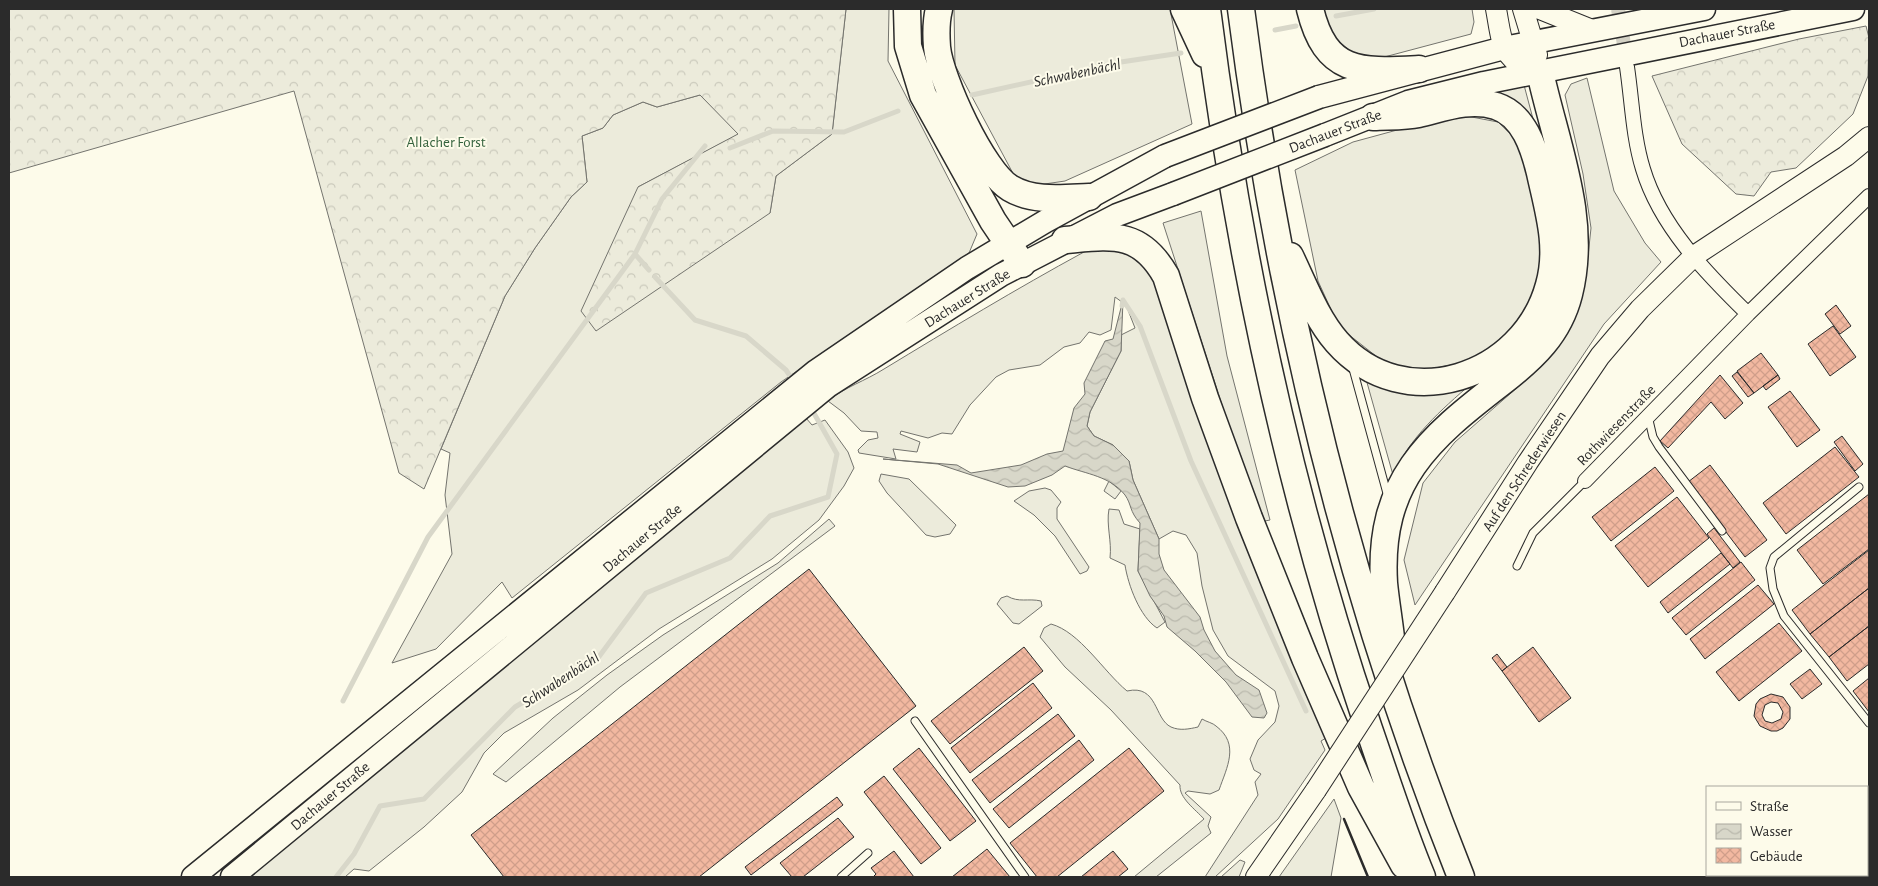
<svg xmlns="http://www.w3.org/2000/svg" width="1878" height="886" font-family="'Alegreya Sans',sans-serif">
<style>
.grass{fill:#ecebdb;stroke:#74746e}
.forest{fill:url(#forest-crowns);stroke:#74746e}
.water{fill:url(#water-waves);stroke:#74746e}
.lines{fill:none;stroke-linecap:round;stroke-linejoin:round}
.stream{stroke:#d8d7c9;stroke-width:5}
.building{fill:url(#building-cross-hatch);stroke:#2b2b2b;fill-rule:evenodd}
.street-tunnel{stroke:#d3d1c4;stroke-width:14;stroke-dasharray:14 7;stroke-linecap:butt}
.lane-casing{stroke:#2b2b2b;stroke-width:9}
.street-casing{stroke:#2b2b2b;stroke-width:16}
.secondary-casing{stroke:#2b2b2b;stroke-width:22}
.primary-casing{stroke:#2b2b2b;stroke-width:25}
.highway-casing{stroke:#2b2b2b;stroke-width:29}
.lane{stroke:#fdfbea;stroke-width:7}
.street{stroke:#fdfbea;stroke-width:14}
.secondary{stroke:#fdfbea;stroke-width:20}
.primary{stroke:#fdfbea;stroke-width:22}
.highway{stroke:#fdfbea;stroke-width:26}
.secondary-bridge-casing{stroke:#2b2b2b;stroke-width:22;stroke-linecap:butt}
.primary-bridge-casing{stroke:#2b2b2b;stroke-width:25;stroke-linecap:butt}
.secondary-bridge{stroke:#fdfbea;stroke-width:20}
.primary-bridge{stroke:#fdfbea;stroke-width:22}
.wall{stroke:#2b2b2b;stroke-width:2.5}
.labels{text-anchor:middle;stroke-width:4;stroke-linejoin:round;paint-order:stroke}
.street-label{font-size:15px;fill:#2b2b2b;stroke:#fdfbea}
.park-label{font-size:15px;fill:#34623c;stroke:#fdfbea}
.water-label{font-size:16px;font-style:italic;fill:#2b2b2b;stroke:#fdfbea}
</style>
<defs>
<pattern id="forest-crowns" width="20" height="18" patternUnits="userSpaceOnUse" patternTransform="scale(1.25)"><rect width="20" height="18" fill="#ecebdb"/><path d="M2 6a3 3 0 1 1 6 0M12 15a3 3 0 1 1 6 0" fill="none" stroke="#cbcabc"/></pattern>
<pattern id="water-waves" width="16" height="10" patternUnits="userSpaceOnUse" patternTransform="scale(1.25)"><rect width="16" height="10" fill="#d8d7c9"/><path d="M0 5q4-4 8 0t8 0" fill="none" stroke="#bab9ad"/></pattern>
<pattern id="building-cross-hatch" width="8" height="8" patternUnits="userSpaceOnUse" patternTransform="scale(1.25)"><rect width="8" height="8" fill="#f2b8a0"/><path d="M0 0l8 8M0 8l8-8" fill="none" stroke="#d09e8a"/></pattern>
</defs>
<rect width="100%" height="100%" fill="#fdfbea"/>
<path class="grass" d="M846,9H889L888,61L977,234L969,253L781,382L512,598L502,582L436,649L392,663L452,554L445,495L450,453L441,449L505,296L535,248L571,197L587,182L582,136L603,128L613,115L643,102L657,107L700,95L739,134L638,187L770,213L776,176L832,134Z
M954,9H1170L1192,124L1065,181L1038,185L1016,179L955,65Z
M1324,9H1472L1474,22L1471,34L1373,60L1354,54L1331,35Z
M1587,78L1614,191L1645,243L1661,262L1604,324L1415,605L1404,560L1423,483L1455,442L1543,365L1559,342L1587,266L1591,228L1583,174L1565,95L1571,84Z
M1524,85L1537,134L1492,95L1494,91Z
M1456,114L1498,122L1523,146L1544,245L1535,295L1505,345L1469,362L1417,371L1381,360L1339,327L1318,281L1295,170L1353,142Z
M1201,211L1227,356L1270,520L1260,522L1163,223Z
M1116,247L1148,263L1326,738L1321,741L1325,750L1278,819L1215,877H1205L1258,795L1255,782L1261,774L1254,770L1250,759L1258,740L1275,722L1279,706L1275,691L1228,656L1213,630L1202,586L1197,553L1186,535L1173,531L1159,539L1133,480L1129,461L1113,445L1094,436L1087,426L1090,412L1121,351V335L1135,328L1126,305L1115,297L1111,330L1100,335L1089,332L1080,343L1064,347L1040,365L1009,370L996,377L970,405L952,434L942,433L928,438L901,431L900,434L920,442L917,452L893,449L896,459L859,453L858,450L868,440L878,438L877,432L861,431L844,413L828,401C845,387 865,381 884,369C950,329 1016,289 1084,252L1098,248Z
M1366,379L1472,383C1440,411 1411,436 1393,475Z
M806,418L812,425L825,420L848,452L854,468L844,486L819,520L772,559L659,629L578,690L504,733L484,753L462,792L424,827L369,871L354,869L345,877H245Z
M881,474L909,479L956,525L950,534L935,537L926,535L887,493L879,481Z
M1109,481L1121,491L1115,499L1104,491Z
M1045,488L1051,490L1061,502L1057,508V519L1089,567L1087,571L1080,574L1055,536L1034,515L1014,501L1029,491Z
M1109,509L1119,510L1124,524L1140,529L1138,571L1165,622L1157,628C1140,617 1128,585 1125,565L1110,558C1112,541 1106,525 1109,509Z
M829,519L835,526L620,687L506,782L493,774L553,718L607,675L663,635L778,563Z
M1007,596C1019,603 1028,598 1041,601L1042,606L1019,624L1013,623L997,604L1001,598Z
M1051,624C1080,632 1103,671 1127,691C1158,684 1154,719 1171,727C1180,731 1189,729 1198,727L1202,719C1207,722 1213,723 1216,726C1240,744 1227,767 1219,790L1210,794L1188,791L1185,793L1211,817L1208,826L1211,833L1156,877H1134L1204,819C1195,809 1179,798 1180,785L1111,710L1065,667L1040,637L1044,628Z
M1334,799L1341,818L1331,877H1279Z
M1240,860L1245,862L1239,877H1221Z"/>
<path class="forest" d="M9,9H846L832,134L776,176L770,213L596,331L581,311L638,187L738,134L700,95L657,107L643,102L613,115L603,128L582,136L587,182L571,197L535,248L505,296L424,489L399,473L294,91L9,173Z
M1866,26L1869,38L1868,76L1853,114L1796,168L1771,172L1754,196L1736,194L1682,144L1652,76L1799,39Z"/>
<path class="water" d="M1123,300L1121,351L1090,412L1087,426L1094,436L1113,445L1129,461L1133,480L1159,539V554L1164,570L1200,617L1204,630L1215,651L1236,675L1259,690L1267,713L1264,718L1252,717L1226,682L1195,651L1167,627L1164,616L1150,596L1138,571L1140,523C1129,511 1132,505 1125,495C1110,476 1086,474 1065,466L1052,475L1025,486L1008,487L938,464L883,459L957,465L971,473L1021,465L1047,454L1063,451L1074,408L1085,394L1084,383L1105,341L1113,339Z"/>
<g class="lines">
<path class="stream" d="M1336,16L1374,9
M1275,30L1296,26
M972,95L1121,62L1181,53
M730,148L773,131L844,132L898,111
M649,270L635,254L662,199L705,146
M655,277L695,320L746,336L786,370L794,382
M1122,306L1123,300L1140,326L1191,461L1306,711
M343,701L428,537L635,254
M336,877L354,854L380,806L424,799L515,707L598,658L646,593L730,558L770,516L828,497L837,454L811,408"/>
</g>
<path class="building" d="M1836,305L1851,326L1840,334L1825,314Z
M1833,326L1856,357L1830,376L1808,344Z
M1761,353L1778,375L1754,393L1737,371Z
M1737,372L1754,393L1748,397L1732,376Z
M1720,375L1743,403L1725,419L1711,402L1668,448L1660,441Z
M1778,375L1780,379L1766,390L1763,386Z
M1790,391L1820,430L1797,447L1768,407Z
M1842,436L1863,464L1855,471L1834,442Z
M1835,447L1859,477L1786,534L1763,503Z
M1710,465L1767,540L1745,557L1688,482Z
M1655,467L1674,491L1611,541L1592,517Z
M1869,494V549L1823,584L1797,550Z
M1677,497L1709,538L1648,587L1615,546Z
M1714,528L1740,562L1733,568L1707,534Z
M1869,550V588L1810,634L1792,610Z
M1721,553L1730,564L1668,613L1660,602Z
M1741,562L1755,580L1686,635L1672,618Z
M809,569L916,706L699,877H504L471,835Z
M1758,585L1774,604L1705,659L1690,639Z
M1869,588V626L1829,657L1810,634Z
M1779,623L1802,651L1739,701L1716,672Z
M1869,626V664L1847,681L1829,657Z
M1024,647L1043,671L950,744L931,721Z
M1533,647L1571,698L1539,722L1502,671Z
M1497,654L1507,667L1502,671L1492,658Z
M1810,669L1822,684L1802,699L1790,684Z
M1869,678V712L1853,691Z
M1033,683L1052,708L970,773L951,748Z
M1771,694L1783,697L1790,707V719L1783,728L1777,731H1771L1760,726L1754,716L1756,704L1760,699ZM1771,702L1778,703L1783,712L1781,719L1772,723L1765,721L1762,715L1765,705Z
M1058,714L1075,736L990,803L972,780Z
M1079,740L1094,760L1009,828L993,809Z
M919,748L976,821L950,841L893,769Z
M1129,748L1164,791L1057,877H1037L1010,843Z
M884,776L941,848L921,864L864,792Z
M837,797L843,805L751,875L745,867Z
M838,818L854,837L803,877H792L780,863Z
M987,849L1010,877H952Z
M894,851L914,877H873L876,874L871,868Z
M1113,851L1128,869L1118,877H1081Z"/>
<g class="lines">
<path class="street-tunnel" d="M1618,9L1627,62"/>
<g class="lane-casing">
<path id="lane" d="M1352,365L1388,497
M1648,416L1653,437L1659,447L1722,531
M1859,487L1774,557L1770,568L1773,589L1784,616L1869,723
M1517,566L1533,533L1585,481
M915,721L1025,877
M841,877L868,853"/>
</g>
<g class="street-casing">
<path id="street" d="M1627,67C1632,100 1633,137 1643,169C1660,226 1706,273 1748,314
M1585,481L1748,314L1869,196"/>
</g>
<g class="secondary-casing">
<path id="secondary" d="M1496,9C1502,41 1500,54 1530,73L1534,42
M1523,9L1537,55
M1540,9L1592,30
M1445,592L1528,462L1600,356L1640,309L1694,256L1846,156L1869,137
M1256,877L1316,790"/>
</g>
<g class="primary-casing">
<path id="primary" d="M1319,97L1504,48L1704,9
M1325,135L1408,102L1484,83L1853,9
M193,877L816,371L967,268L1046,221L1165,156
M232,877L828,386L1001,275L1117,215L1173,194"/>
</g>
<g class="highway-casing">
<path id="highway" d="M907,9L908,46L923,95L993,221L1022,264
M939,9C936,21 936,34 937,47C940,79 983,172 1010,188C1033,202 1063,198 1089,197
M1184,9L1205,54
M1207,9C1238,254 1289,495 1369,729C1386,778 1402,829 1422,877
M1241,9C1279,305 1350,599 1461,877
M1310,9C1326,75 1361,72 1419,69
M1065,240C1112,236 1140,230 1166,276L1205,398L1249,518L1305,658L1361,787L1404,865
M1290,256C1304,285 1316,318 1337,342C1404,418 1524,378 1549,285C1560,247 1548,210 1540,173C1534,148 1524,115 1496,106C1469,98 1444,108 1418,114C1404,117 1388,116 1373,117
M1392,647C1390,625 1386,604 1384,583C1378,481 1428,439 1502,382C1533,358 1559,334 1569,294C1588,219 1556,145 1540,72"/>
</g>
<use href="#lane" class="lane"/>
<use href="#street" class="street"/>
<use href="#secondary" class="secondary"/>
<use href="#primary" class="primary"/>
<use href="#highway" class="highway"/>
<g class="secondary-bridge-casing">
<path id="secondary-bridge" d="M1316,790L1445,592"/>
</g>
<g class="primary-bridge-casing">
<path id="primary-bridge" d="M1165,156L1319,97
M1173,194L1325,135"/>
</g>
<use href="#secondary-bridge" class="secondary-bridge"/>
<use href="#primary-bridge" class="primary-bridge"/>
<path class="wall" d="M1344,819L1368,877"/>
</g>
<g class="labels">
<g class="street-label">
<text transform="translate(1727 33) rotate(-11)" y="5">Dachauer Straße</text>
<text transform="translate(1335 131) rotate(-21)" y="5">Dachauer Straße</text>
<text transform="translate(967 298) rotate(-32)" y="5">Dachauer Straße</text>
<text transform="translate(1616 425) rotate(-46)" y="5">Rothwiesenstraße</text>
<text transform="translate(1524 471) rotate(-57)" y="5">Auf den Schrederwiesen</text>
<text transform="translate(642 538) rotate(-40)" y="5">Dachauer Straße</text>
<text transform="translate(330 796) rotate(-40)" y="5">Dachauer Straße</text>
</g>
<g class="park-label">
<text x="446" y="147">Allacher Forst</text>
</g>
<g class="water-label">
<text transform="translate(1077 72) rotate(-12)" y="6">Schwabenbächl</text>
<text transform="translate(560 679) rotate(-33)" y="6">Schwabenbächl</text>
</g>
</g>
<rect width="1878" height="886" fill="none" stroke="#2b2b2b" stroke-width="20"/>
<rect x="1706" y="786" width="162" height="90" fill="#fdfbea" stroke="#a9a89e"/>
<rect x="1716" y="802" width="25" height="8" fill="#fdfbea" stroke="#a9a89e"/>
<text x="1750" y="811" font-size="15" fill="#2b2b2b">Straße</text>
<rect x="1716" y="824" width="25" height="15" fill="url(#water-waves)" stroke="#a9a89e"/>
<text x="1750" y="836" font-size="15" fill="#2b2b2b">Wasser</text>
<rect x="1716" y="848" width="25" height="15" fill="url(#building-cross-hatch)" stroke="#a9a89e"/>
<text x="1750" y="861" font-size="15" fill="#2b2b2b">Gebäude</text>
</svg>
